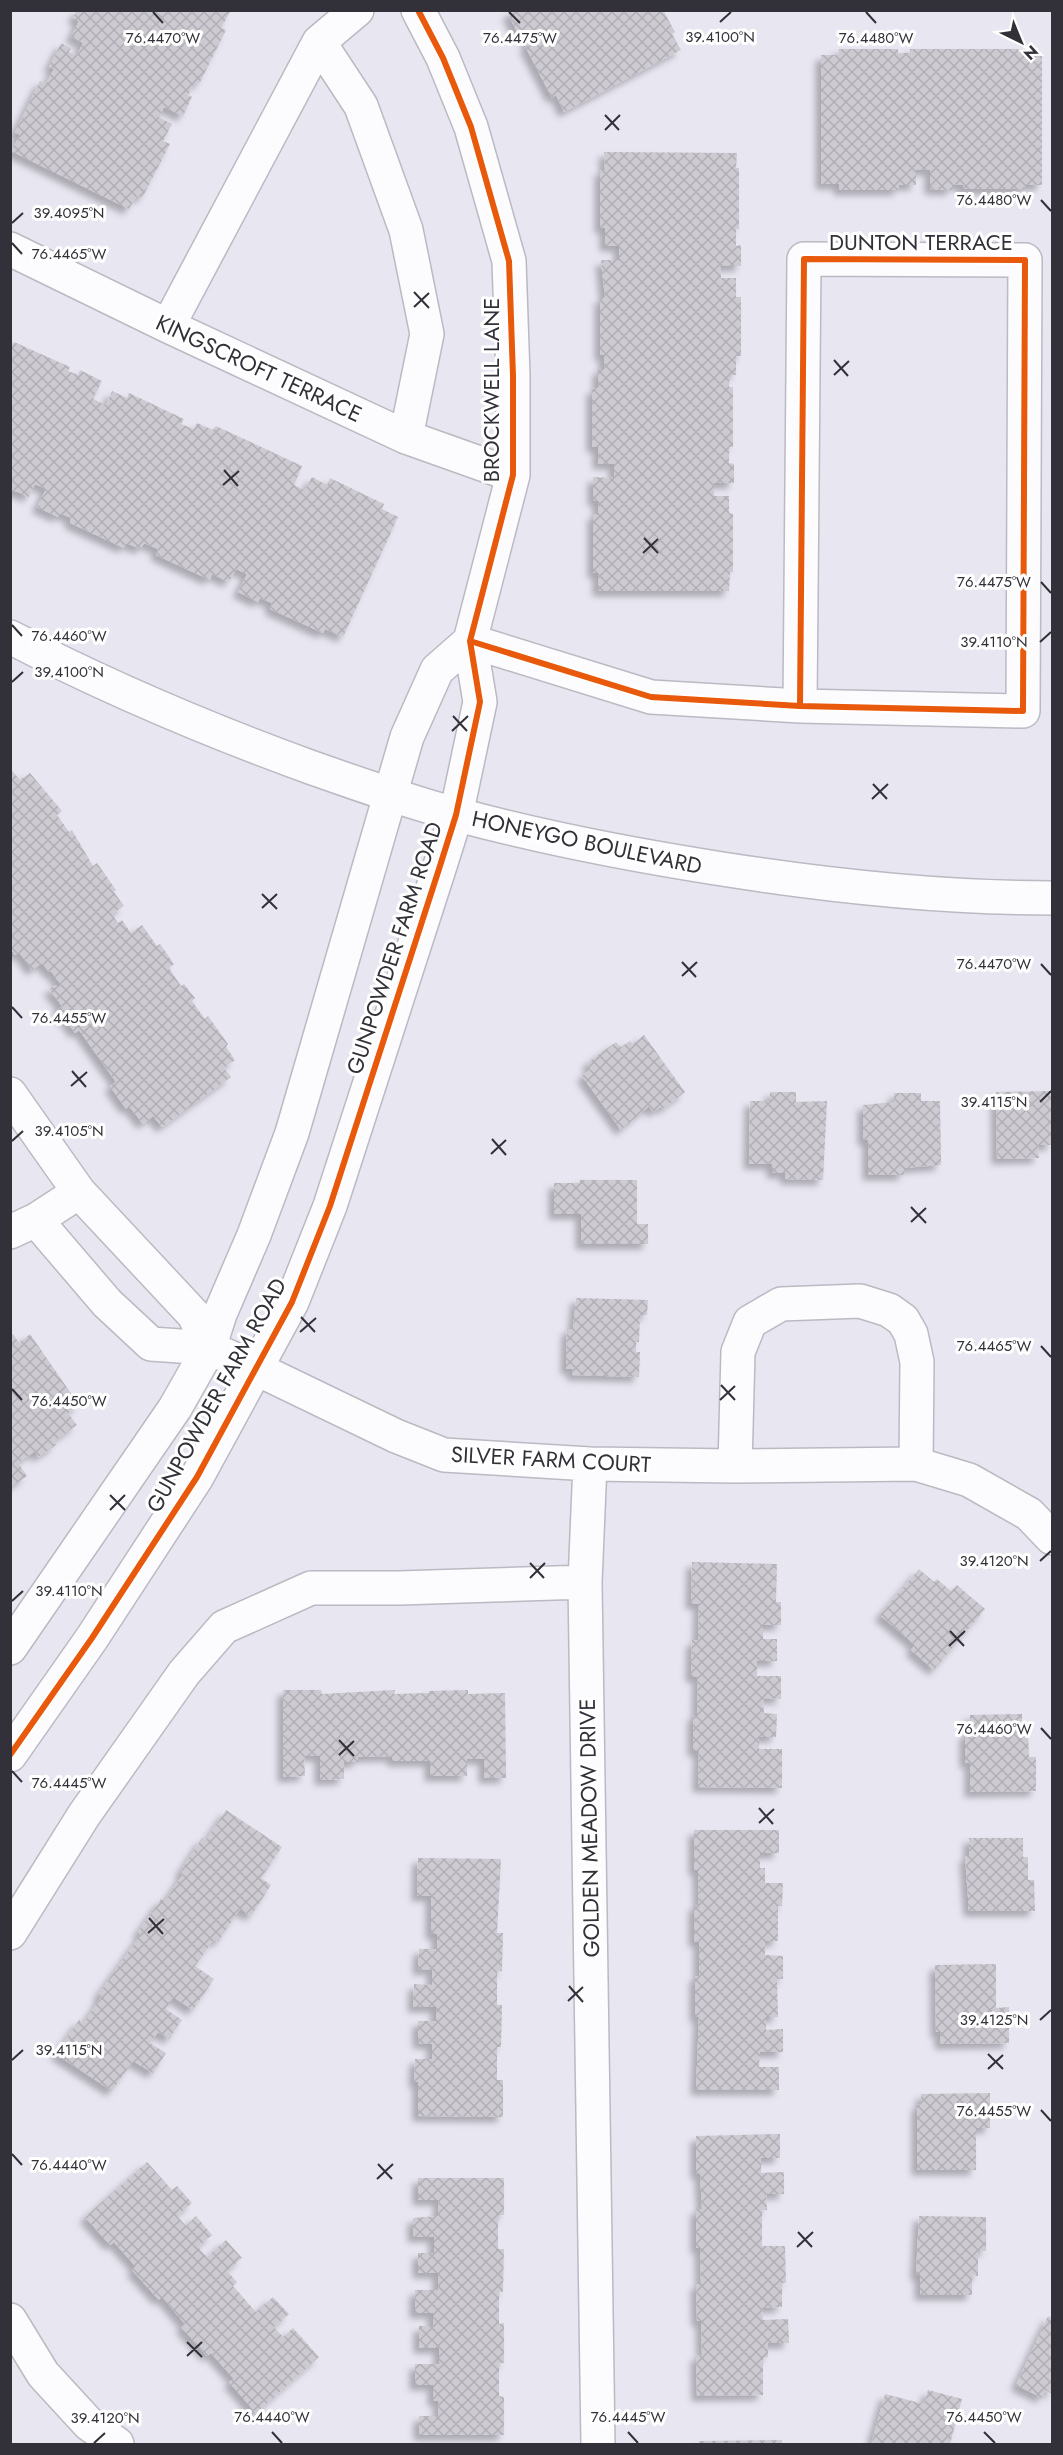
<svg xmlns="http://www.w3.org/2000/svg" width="1063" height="2455" font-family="Jost,sans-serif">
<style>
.building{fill:url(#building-cross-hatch);filter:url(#shadow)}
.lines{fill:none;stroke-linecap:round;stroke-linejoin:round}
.minor-casing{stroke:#bbb9c2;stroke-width:36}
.major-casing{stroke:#bbb9c2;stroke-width:36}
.minor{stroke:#fcfbfd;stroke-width:33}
.major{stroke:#fcfbfd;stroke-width:33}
.cycleway-casing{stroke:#fff;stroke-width:10}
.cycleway{stroke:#e8590c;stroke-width:6}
.ticks{fill:none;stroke:#323038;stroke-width:2}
.labels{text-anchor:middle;stroke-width:6;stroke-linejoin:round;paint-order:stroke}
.street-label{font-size:22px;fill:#323038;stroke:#fff}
.ticks-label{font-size:15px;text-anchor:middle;fill:#323038;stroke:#fff;stroke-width:6;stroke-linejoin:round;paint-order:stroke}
</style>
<defs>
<pattern id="building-cross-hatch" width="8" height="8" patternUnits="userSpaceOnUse" patternTransform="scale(1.5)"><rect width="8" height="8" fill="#cecad2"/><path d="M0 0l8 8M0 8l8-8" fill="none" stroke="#b1aeb5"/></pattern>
<filter id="shadow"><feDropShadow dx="-5.5" dy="5.5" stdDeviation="3" flood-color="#0004"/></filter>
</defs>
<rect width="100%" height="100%" fill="#e8e6f1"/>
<path class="building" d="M77,10L230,12L221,28L226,30L199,84L195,82L188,95L192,97L183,116L164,107L159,117L172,124L163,141L170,144L142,198L137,195L129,209L11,151L20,135L15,132L40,81L46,83L54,69L49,67L61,43L71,48L69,52L77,55L83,43L71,37L79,21L73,18Z
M514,10H663L675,32L672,34L681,50L564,112L556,95L552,98L525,46L529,44L522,32L518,34L508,14Z
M839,49H898V53H910V49H1023V54L1042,53V185H1024L1025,189H963V185L952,184V190L930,189V170H916V185H899V190H839V184H821V55H838Z
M604,152L737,153L736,168H739V229H736V246L741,245V266H720L721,278H736V297H741V356H736V375H729V387H733V447H729V463L734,464V483H714V496H729V513L733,514V572H730L729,591H598V573H593V514H598V501L593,500V477L614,478V464H598V447H592V389L598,388V369H604V355H600V298H605L601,260H619V246H605V228H600V170H605Z
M14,342L70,367L68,371L78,375L80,370L102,381L93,399L106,405L112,391L127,398L129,393L184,419L181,424L194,429L197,423L213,430L216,426L302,466L294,485L305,490L312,477L327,485L330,478L384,504L382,509L398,517L343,637L325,629L323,633L270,609L272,603L260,598L258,602L238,592L247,574L236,569L229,582L212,574L210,580L156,555L158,549L144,543L141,549L126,543L124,548L70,523L71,518L60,513L58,517L37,507L46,489L35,484L29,497L13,490L10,494V346Z
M10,768L20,780L30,773L62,811L57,815L69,832L72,830L93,866L97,863L116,890L114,892L124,906L112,914L118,923L122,920L131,933L142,925L157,946L160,944L174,964L169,968L181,986L184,984L195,998L192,1001L205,1019L208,1016L228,1044L226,1047L235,1060L224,1068L231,1077L162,1127L153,1116L143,1124L129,1106L126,1109L110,1086L116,1082L79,1030L75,1033L58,1009L62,1006L49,989L56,985L58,988L61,985L51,971L49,972L42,963L32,970L19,952L15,955L10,948Z
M644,1035L685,1092L663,1109L662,1106L653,1112L649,1106L621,1130L582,1076L591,1069L587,1063L616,1042L621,1047L630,1041L633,1044Z
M1052,1091V1145H1038L1039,1158L997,1159L996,1092Z
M770,1092H796V1102L827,1101L823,1180L785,1179L786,1173H772V1164H749L750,1101H770Z
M894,1093H921V1101H940L941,1165L904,1168V1175H868V1140H863V1105L894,1102Z
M580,1180H637V1224H648V1244H581V1214H554V1183H580Z
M576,1298L648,1300L647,1315H640L639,1342H636V1352H640L639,1377L572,1375L573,1369H566L567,1329H573Z
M13,1334L19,1343L30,1334L79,1405L68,1413L77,1425L54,1441L56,1445L38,1457L35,1451L18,1463L27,1476L10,1488V1335Z
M692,1562L777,1564L776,1602H781V1625H763V1639H777V1661H757V1676H781V1699L763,1698L764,1713L777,1714L776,1737H759V1749H782V1788L698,1787L699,1751H693V1715H697L698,1677H691L692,1640L698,1641L699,1604H691Z
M919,1569L934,1582L937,1579L951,1591L957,1585L985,1609L934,1670L911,1650L915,1645L880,1615Z
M283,1690H321L322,1694L395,1690L394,1694L429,1693V1691L468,1690V1694L505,1693L506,1778H484V1759H467V1776H430V1761H392L393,1756L358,1757V1762H344V1779L320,1780V1756H304L305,1776L283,1777Z
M1022,1714V1734L1028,1733L1029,1757H1036V1791L970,1792V1762L965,1763V1733H970V1715Z
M226,1810L282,1847L261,1878L271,1885L251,1916L240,1909L218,1942L214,1939L195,1966L214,1979L193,2010L173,1997L166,2009L182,2020L169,2039L158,2032L150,2043L166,2053L153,2073L133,2061L112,2091L56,2054L79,2020L84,2023L101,1997L98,1995L141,1934L138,1932L161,1899L165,1901L183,1874L180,1872L202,1838L206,1840Z
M694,1830H779V1853H760V1868H765V1883H783L782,1906H778V1941H765V1955L783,1956V1979H777L778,2017H766V2030L783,2029V2052H760L759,2067H779V2090H696L699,2016L695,2017V1976H699V1941L694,1942V1905H699L698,1870H694Z
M969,1838H1023V1857H1028V1880H1034L1035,1911H969L965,1856H969Z
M418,1858L501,1859L497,1933H503L502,1971H497V2005H502L501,2047H497V2080H503V2117L418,2116V2082H414L415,2059H432V2044L418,2043V2021H436V2007H413L414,1984L432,1985V1969L418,1970L419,1949H437V1934H431V1896H417Z
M996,1964V2008L1009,2007V2043L940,2044V2032H936L935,1965Z
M990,2093V2128H976V2170H917V2105L921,2104V2094Z
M780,2134V2158H761V2173L784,2172V2194H766L767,2210H762V2246H785L786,2283H782V2307L762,2308L763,2320L788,2319L789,2343H768V2357L763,2358V2395L697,2396L696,2355L702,2356L701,2321H697L696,2284H701L700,2248H696V2209H702L700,2173L696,2174V2136Z
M147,2162L172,2190L177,2186L192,2203L177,2216L186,2226L196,2216L212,2235L198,2247L207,2257L226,2240L242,2258L227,2271L237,2282L233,2286L256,2312L273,2297L289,2314L274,2327L283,2337L293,2328L319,2357L256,2413L229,2382L234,2379L211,2353L207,2356L181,2327L185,2324L162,2297L159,2300L132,2270L136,2267L114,2242L110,2245L85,2217Z
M418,2178H504V2215H498V2249H504L503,2292H499V2324L504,2323V2363H499V2396L504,2397V2435H419V2416H438L439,2401H433V2385H415V2364H439V2348H419V2326H433V2313H415V2290H438V2273H418V2253H434V2237H413V2218L438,2216L439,2200H418Z
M919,2216L986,2217V2251H978V2276L972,2275V2295H920V2275H916Z
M1048,2316L1052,2318V2394L1045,2390L1042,2398L1016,2385Z
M928,2390L962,2399L950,2444H871L885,2394L924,2404Z
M782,2440V2444H699V2441Z"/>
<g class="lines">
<g class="minor-casing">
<path id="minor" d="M319,42L361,106L406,230L427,334L406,437
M10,249L168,326L406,437L513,475
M168,326L319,42L357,10
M470,641L651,697L800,706L1023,711L1025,260L804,259L800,706
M10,1094L79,1192L194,1315L209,1348
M36,1220L107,1303L151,1344L209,1348L257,1369L396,1436L444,1455L590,1464L735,1466L916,1464L969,1480L1029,1514L1052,1538
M10,1232L36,1220L79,1192
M590,1464L585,1582L598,2444
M735,1466L738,1352L750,1322L781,1304L860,1301L889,1310L903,1320L911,1334L917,1362L916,1464
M10,1648L175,1408L209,1348L220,1314L254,1235L292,1133L407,737L437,670L470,641
M10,1755L92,1638L197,1477L292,1302L330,1206L439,869L456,815L480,702L470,641L513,475V376L509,261L471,127L443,58L418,10
M10,1933L84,1815L122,1761L184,1673L224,1627L311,1588H399L585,1582
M10,2320L43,2374L89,2424L117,2444"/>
</g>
<g class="major-casing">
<path id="major" d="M10,637C107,687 208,730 310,767C358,784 406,801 455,814C543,838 632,855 722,869C831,886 942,898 1052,898"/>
</g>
<use href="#minor" class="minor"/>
<use href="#major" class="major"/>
<g class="cycleway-casing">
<path id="cycleway" d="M470,641L651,697L800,706L1023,711L1025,260L804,259L800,706
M10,1755L92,1638L197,1477L292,1302L330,1206L439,869L456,815L480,702L470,641L513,475V376L509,261L471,127L443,58L418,10"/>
</g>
<use href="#cycleway" class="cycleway"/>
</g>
<path class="ticks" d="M153,12L163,23M509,12L520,23M866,12L876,23M720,22L731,12M605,115L619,130M605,130L620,115M1041,200L1051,211M12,223L23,213M12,243L22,254M414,292L429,308M414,307L429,293M834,360L848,376M834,375L849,361M224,470L238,486M223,485L239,471M644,538L658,553M643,553L658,539M1041,582L1051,593M12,625L22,636M1040,642L1051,632M12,682L23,672M453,716L467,731M452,731L468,716M873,784L887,799M872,799L888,784M262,894L277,909M262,908L277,894M682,962L696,977M1041,964L1051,975M682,976L697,962M12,1007L22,1018M72,1071L86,1087M71,1086L87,1072M1040,1102L1051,1091M492,1139L506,1155M12,1141L23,1131M491,1154L506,1140M911,1207L926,1223M911,1222L926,1208M301,1317L315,1332M300,1332L316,1318M1041,1346L1051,1357M721,1385L735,1400M12,1389L22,1400M720,1400L735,1386M110,1495L125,1510M110,1510L125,1495M1040,1561L1051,1551M530,1563L544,1578M530,1578L545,1563M12,1601L23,1591M950,1631L964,1646M949,1646L965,1631M1041,1728L1051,1739M339,1740L354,1756M339,1755L354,1741M12,1771L22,1782M759,1808L773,1824M759,1823L774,1809M149,1918L163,1934M148,1933L164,1919M569,1986L583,2002M568,2001L583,1987M1040,2020L1051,2010M988,2054L1003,2069M12,2060L23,2050M988,2069L1003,2055M1041,2110L1051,2121M12,2154L22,2165M378,2164L392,2179M377,2179L393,2164M798,2232L812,2247M797,2247L813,2232M187,2342L202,2357M187,2356L202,2342M272,2432L282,2443M628,2432L638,2443M984,2432L995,2443M94,2443L105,2433"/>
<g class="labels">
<g class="street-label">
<text x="921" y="250">DUNTON TERRACE</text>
<text transform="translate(259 368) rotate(25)" y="8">KINGSCROFT TERRACE</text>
<text transform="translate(491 390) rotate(-90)" y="8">BROCKWELL LANE</text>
<text transform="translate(587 842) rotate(12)" y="8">HONEYGO BOULEVARD</text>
<text transform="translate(394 948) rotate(-72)" y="8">GUNPOWDER FARM ROAD</text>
<text transform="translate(216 1395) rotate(-61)" y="8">GUNPOWDER FARM ROAD</text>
<text transform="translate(551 1459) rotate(3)" y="8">SILVER FARM COURT</text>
<text transform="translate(589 1828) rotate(-91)" y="8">GOLDEN MEADOW DRIVE</text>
</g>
</g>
<g class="ticks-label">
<text x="720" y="42">39.4100°N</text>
<text x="163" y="43">76.4470°W</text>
<text x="520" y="43">76.4475°W</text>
<text x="876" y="43">76.4480°W</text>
<text x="994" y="205">76.4480°W</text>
<text x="69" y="218">39.4095°N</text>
<text x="69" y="259">76.4465°W</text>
<text x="994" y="587">76.4475°W</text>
<text x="69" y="641">76.4460°W</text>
<text x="994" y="647">39.4110°N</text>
<text x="69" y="677">39.4100°N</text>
<text x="994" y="969">76.4470°W</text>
<text x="69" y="1023">76.4455°W</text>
<text x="994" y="1107">39.4115°N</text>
<text x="69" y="1136">39.4105°N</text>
<text x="994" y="1351">76.4465°W</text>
<text x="69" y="1406">76.4450°W</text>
<text x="994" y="1566">39.4120°N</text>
<text x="69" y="1596">39.4110°N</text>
<text x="994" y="1734">76.4460°W</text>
<text x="69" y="1788">76.4445°W</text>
<text x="994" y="2025">39.4125°N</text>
<text x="69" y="2055">39.4115°N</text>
<text x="994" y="2116">76.4455°W</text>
<text x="69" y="2170">76.4440°W</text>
<text x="272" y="2422">76.4440°W</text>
<text x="628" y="2422">76.4445°W</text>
<text x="984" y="2422">76.4450°W</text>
<text x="105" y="2423">39.4120°N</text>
</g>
<rect width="1063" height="2455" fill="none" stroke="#323038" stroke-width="24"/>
<g transform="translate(1021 42) rotate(137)" stroke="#ffffff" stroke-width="4.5" paint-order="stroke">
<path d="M0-4.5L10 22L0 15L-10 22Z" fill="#323038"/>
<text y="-9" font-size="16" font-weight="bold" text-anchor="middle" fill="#323038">N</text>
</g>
</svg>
